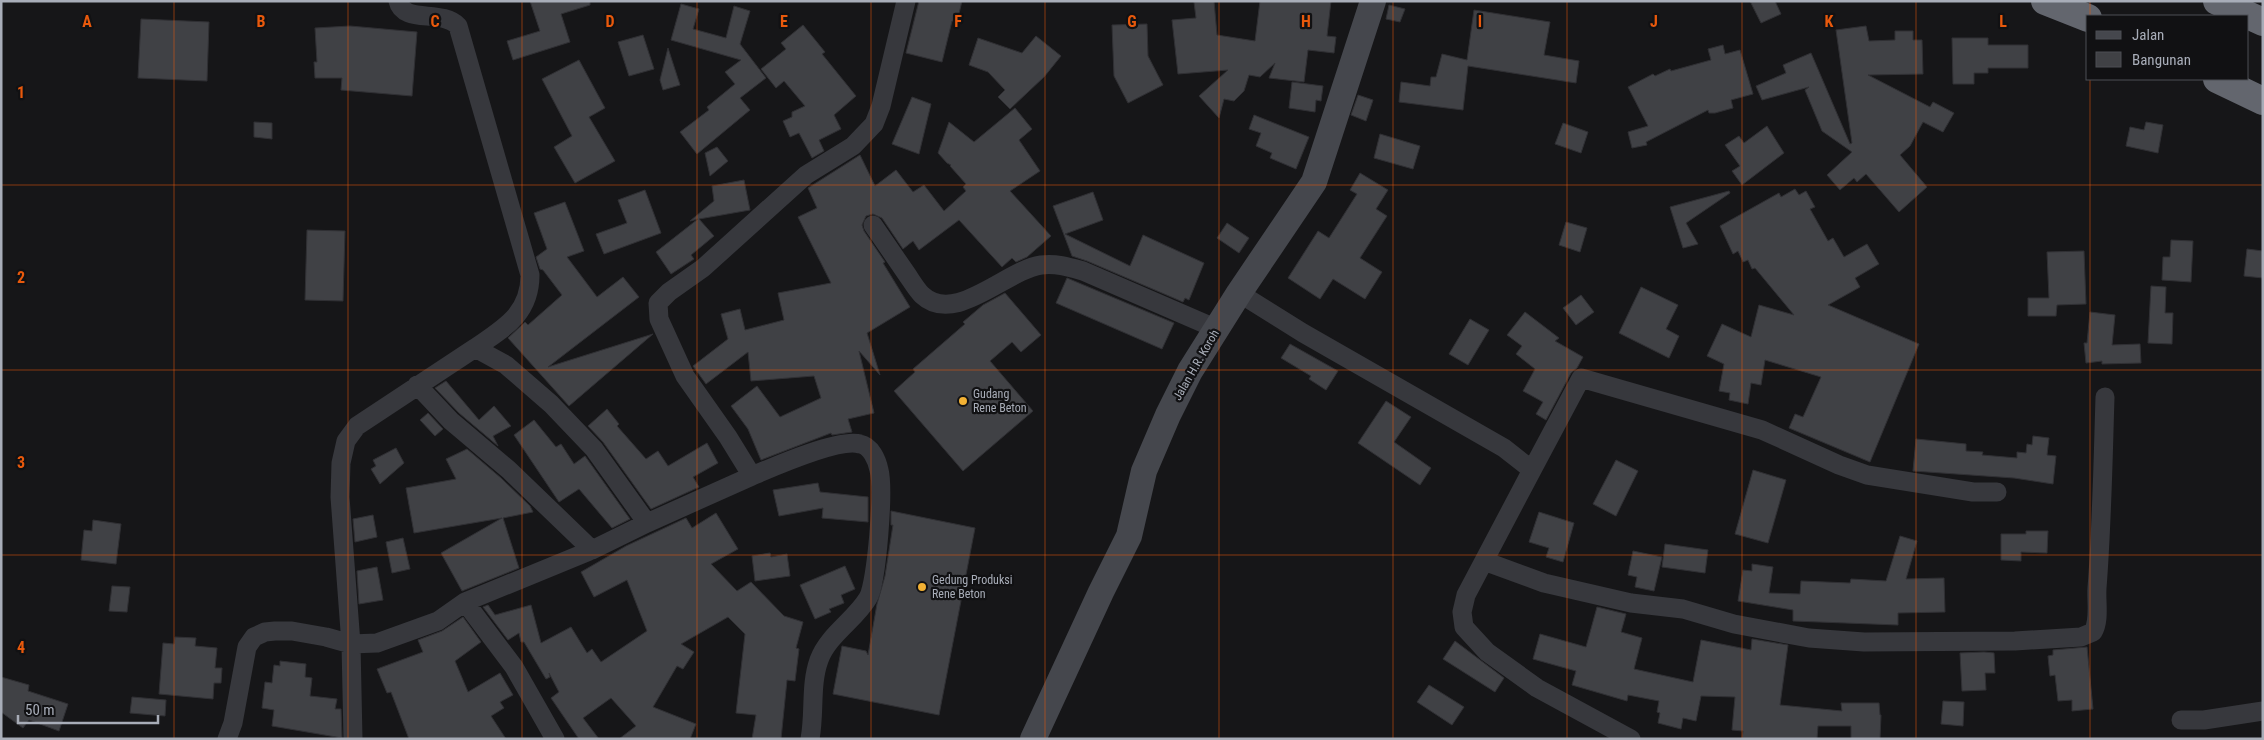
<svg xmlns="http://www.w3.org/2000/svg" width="2264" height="740" font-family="'Roboto Condensed',sans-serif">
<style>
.building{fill:#404145;stroke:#303034}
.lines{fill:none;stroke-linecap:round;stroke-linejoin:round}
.street{stroke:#37383d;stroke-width:19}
.secondary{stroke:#45474d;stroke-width:26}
.highway{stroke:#63666e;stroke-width:28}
.grid{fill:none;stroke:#e8590c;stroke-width:1;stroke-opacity:0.55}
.poi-dot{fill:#f2b134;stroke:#111113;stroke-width:2}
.labels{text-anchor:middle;stroke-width:4.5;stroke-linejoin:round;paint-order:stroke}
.street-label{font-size:12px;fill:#a8adb8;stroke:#111113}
.poi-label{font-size:12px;fill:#a8adb8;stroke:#111113;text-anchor:start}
.grid-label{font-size:16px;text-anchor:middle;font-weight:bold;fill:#e8590c;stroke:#111113;stroke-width:4.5;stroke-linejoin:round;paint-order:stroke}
</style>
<rect width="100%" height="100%" fill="#161618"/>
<path class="building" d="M530,1H590V5L561,14L570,42L513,60L507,41L540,31Z
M919,1H962L957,22L952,21L942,62L906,53Z
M1214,1L1217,35L1255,41L1260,1H1331L1327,36L1336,37L1334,53L1308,50L1304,82L1269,78L1275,63L1260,77L1249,75L1244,91L1234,101L1224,99L1219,118L1199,96L1228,70L1178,74L1172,20L1196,18L1194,2Z
M1750,1H1775L1781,14L1761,23Z
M681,4L699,9L693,29L726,38L734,6L750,11L740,44L766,78L740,98L750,110L697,154L680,132L709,110L707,107L735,84L725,72L741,60L671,40Z
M1389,5L1405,9L1400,22L1386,19Z
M1474,10L1550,22L1544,55L1579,61L1576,83L1468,66L1463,110L1399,102L1401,82L1430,86L1431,77H1436L1442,54L1467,60Z
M141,19L209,22L207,81L138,78Z
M1147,24L1148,56L1163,85L1128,103L1114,76L1112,25Z
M803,25L825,52L822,54L856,96L834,115L841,129L819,140L824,151L812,158L799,133L790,137L783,121L792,117V112L805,106L784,81L776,88L761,69L786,49L781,43Z
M350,26L417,32L412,96L341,90L342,78H315L314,62H317L315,28Z
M1866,26L1869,41L1895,40V31H1913V40H1922L1923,74L1868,75L1930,107L1933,102L1954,113L1943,132L1923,122L1910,146L1900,155L1927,187L1899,212L1866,174L1857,182L1854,178L1840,190L1827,175L1852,152L1822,131L1805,90L1809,87L1762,100L1756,86L1786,73L1783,65L1811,53L1850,144L1852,143L1836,30Z
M643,35L654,69L629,76L618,42Z
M1036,36L1061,56L1044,77L1010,109L998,97L1005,90L988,72L969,65L978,38L1022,53Z
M1952,38H1988V45H2028V68H1988V73H1974V84H1953Z
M1723,45L1725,54L1740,50L1753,94L1731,100L1733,108L1715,113H1709L1708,110L1646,142L1647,145L1632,148L1628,132L1648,126L1628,87L1653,74L1655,76L1670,69L1671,71L1711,60L1708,49Z
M668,48L680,85L663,90L660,80Z
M579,60L605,108L589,117L615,161L575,183L554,147L572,136L542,79Z
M1292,82L1323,86L1321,101L1316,100L1315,112L1289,108Z
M1358,95L1373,100L1366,121L1351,115Z
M912,97L931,104L919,154L892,144Z
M1015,108L1032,129L1019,140L1040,171L1010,191L1051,236L1027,257L1016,262L1012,258L1002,267L959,220L919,250L913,241L903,249L882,218L873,214L866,216L862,225L864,231L885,262L883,263L910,307L867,333L880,375L859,351L874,413L848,419L852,432L832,435L831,433L761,460L748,429L731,406L757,386L780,417L821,398L814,376L751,381L748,352L706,384L693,366L728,339L721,314L740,309L745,330L784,320L778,293L831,283L798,217L817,208L808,188L860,155L875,186L896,170L913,192L924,185L944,211L966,191L963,187L966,184L950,166L951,165L947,163L938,153L949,122L974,142Z
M1254,115L1309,137L1296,169L1270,158L1272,153L1256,146L1261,133L1249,129Z
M254,122L272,123V139L254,137Z
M2146,122L2163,125L2158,153L2126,146L2130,127L2144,130Z
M1563,123L1588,132L1581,153L1555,144Z
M1767,126L1784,153L1742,185L1732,171L1740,166L1725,145L1739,136L1744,143Z
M1380,134L1420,146L1413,169L1374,158Z
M717,147L728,161L710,176L705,153Z
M1360,173L1388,190L1376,209L1387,216L1360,258L1382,272L1365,299L1333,279L1320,299L1288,278L1318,231L1329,238L1357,194L1350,190Z
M744,180L750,210L699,219L714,236L691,255L694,259L671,274L656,252L698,219L690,221L714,201L712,186Z
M1795,189L1799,195L1806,191L1815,207L1810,209L1828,241L1833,238L1844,257L1867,244L1879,264L1855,278L1860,287L1828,305L1919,344L1870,462L1789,428L1795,414L1803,417L1821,377L1765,360L1761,385L1751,383L1748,404L1729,400L1730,393L1719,391L1724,364L1707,356L1722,324L1751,337L1759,305L1794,315L1755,268L1752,269L1748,260L1743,262L1738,251L1733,254L1720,226L1779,193L1781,197Z
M645,190L661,233L604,254L596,234L627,223L618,200Z
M1729,191L1730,193L1686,223L1698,244L1683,248L1670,207Z
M1093,192L1103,220L1065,234L1130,266L1143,235L1204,263L1189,300L1185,298L1183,302L1087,261L1072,256L1053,206Z
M565,202L584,251L567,257L597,297L623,277L639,297L548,367L653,334L569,406L508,338L525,322L528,325L562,295L543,270L540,269L536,257L547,249L534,213Z
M1566,222L1587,228L1580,252L1559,245Z
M1227,223L1249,238L1239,253L1217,238Z
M307,230L345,231L343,301L305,300Z
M2171,240L2193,241L2191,282L2162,280L2163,257H2170Z
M2247,249L2263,251V278L2244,276Z
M2084,251L2086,304L2057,305L2056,316H2028V298H2049L2047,252Z
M1067,278L1174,323L1162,349L1056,303Z
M2151,286L2166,287L2165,313H2173L2172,344L2148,343Z
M1641,287L1678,305L1666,329L1679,336L1669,358L1619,333Z
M1005,293L1041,335L1021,352L1012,342L990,361L1033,411L963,471L894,391L915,372L913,369L965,324L963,322L983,305Z
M1581,295L1594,312L1576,325L1563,308Z
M1525,312L1559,338L1555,341L1583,357L1577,368L1571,373L1546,420L1536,414L1543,402L1523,391L1535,369L1516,354L1522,346L1507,335Z
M2090,312L2115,315L2112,345L2140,344L2141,363L2102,364V361L2086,363L2084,343H2087Z
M1470,319L1489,330L1468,365L1449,354Z
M1290,344L1338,371L1326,390L1309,379L1311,376L1281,358Z
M446,381L479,420L494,406L511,426L493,436L498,446L459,413L435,388Z
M1386,401L1411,417L1394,442L1431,468L1420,485L1358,443Z
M607,409L619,424L617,426L646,459L658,451L668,466L707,443L718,463L693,477L699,487L651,509L603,442L588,426Z
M428,413L443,429L435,436L420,420Z
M534,420L556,447L561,444L574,464L585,456L630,519L612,528L579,489L559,502L514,435Z
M2033,436L2049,438L2047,455L2056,456L2053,484L2014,478L1913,471L1916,439L1966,444V451L1983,452L1982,455L2017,458V452L2026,453L2027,444L2032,445Z
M396,448L404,463L380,484L371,469L376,466L373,460Z
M467,449L501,478L530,506L533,512L503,518L519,568L462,591L441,553L502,518L414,533L406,488L456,479L446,459Z
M1616,460L1638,471L1616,516L1593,504Z
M1753,470L1786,480L1768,543L1735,534Z
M818,483L820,492L868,497V522L822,518L823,508L779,516L773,490Z
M891,511L975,528L939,715L833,694L842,646L866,651L868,655L877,604L885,576L893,525H891Z
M1539,512L1574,523L1563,562L1546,557L1549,548L1529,542Z
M716,513L738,549L711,564L737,591L751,582L784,616L803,622L796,648L799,649L795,681L787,680L781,739H752L756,715L736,713L745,634L728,617L681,644L694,652L683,669L677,666L653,707L696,724L690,739H619L636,726L611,698L583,718L599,739H579L551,698L559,692L549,673L550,677L546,679L524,642H521L519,633L508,640L483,607L488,605L495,615L531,605L541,643L571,627L587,653L592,649L601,662L647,631L627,580L594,597L581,572L626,546L686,518L692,528Z
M373,515L377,537L355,542L353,519Z
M93,520L121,524L116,564L81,560L84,530L92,531Z
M2026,531H2048L2047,553L2021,552V561L2001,560V534H2026Z
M1900,536L1917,541L1906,579L1944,578L1945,612L1898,613V625L1793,621V610L1738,601L1743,570L1752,571V564L1773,567L1769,593L1800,594L1801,581L1850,583L1851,579L1886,581Z
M403,538L410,569L392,573L386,542Z
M1665,544L1708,550L1705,573L1662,567Z
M1633,551L1662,557L1654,591L1635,587L1637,577L1628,575Z
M770,553L771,557L787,554L790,576L755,581L752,556Z
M845,566L855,589L841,595L844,603L829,609L831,612L815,619L800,585Z
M377,567L383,600L359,604L357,571Z
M112,586L130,587L127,612L109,611Z
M1597,607L1626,614L1621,632L1642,638L1634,669L1693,682L1701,640L1751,650L1752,639L1788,645L1780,705L1842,711L1841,703H1879L1880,715H1881L1880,739H1851V726H1818L1817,739H1742L1743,731L1732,730L1735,697L1701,696L1696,721L1683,718L1681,729L1658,723L1660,713L1657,712L1659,701L1628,695L1627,701L1572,685L1576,671L1533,659L1540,634L1586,647Z
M463,617L481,642L455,661L468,692L500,673L513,695L500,702L504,708L491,716L506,739H409L391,692L387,693L377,669L423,652L418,640L442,631Z
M175,637L196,638L195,646L217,648L215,668H222L221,683H214L213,699L159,694L163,643L174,644Z
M1455,641L1504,678L1495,692L1443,659Z
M2087,647L2093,709L2072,711V700L2058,701L2055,675L2050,676L2048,656L2053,655V650Z
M1984,652L1994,653L1995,673H1985L1986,690L1962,691L1960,653Z
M280,661L306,664L305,677L312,678L310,696L337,699L335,709H341L342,738L272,726L274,710L262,708L265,682L272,683L274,665L280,666Z
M1,677L29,685L28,691L68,704L59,731L29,720L23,728L1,712Z
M1429,685L1464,707L1452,725L1417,702Z
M132,697L166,700L165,716L130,713Z
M1943,701L1964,702L1963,726L1941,724Z"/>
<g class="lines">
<path class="street" d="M398,1C403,24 442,9 458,26L530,275C530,314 504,328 475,348
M873,225C884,241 895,257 906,273C911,280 916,289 922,295C955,326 1006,270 1041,265C1056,263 1069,267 1083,271L1217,329
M1239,293L1303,333L1504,448L1532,470L1466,595L1462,612L1464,627L1487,652L1537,688L1631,739
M417,385L451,421L509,470L592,550
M1532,470L1581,378L1762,430L1839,465L1867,475L1973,492H1997
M752,476C773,467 839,438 860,444C871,446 877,460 879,470C884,489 877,582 868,598C855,620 828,635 819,660C810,685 815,713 810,739
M1484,561L1544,583L1631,603L1683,609L1734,624L1809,638L1864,642L2015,641L2081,637L2093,632C2100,620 2096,602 2097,588C2102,524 2103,461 2105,397
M465,602L514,667L555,739
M2181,720H2204L2263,711
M227,739L233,723L247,647L254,637L265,632L275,631H292L326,637L351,644L377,643L438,621L465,602L592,550L647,523L752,476L728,437L685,376L659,319L658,303L669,292L703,268L806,175L853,146L874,124L881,106L906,1
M353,739L351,644L340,497L341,463L346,441L357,426L475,348L506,365L551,404L594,449L647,523"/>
<path class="secondary" d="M1033,739L1101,592L1129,536L1144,471L1168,415L1190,371L1239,293L1314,182L1373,1"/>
<path class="highway" d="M2045,1L2088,18
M2217,1L2263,22
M2217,79L2263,101"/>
</g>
<path class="grid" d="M174,1V739M348,1V739M522,1V739M697,1V739M871,1V739M1045,1V739M1219,1V739M1393,1V739M1567,1V739M1742,1V739M1916,1V739M2090,1V16M2090,79V739M1,185H2263M1,370H2263M1,555H2263"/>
<g class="poi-dot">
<circle cx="963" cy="401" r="5"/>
<circle cx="922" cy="587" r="5"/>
</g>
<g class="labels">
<g class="street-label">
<text transform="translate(1196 365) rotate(-60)" y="4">Jalan H.R. Koroh</text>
</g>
<g class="poi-label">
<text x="973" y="398">Gudang<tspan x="973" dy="14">Rene Beton</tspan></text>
<text x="932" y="584">Gedung Produksi<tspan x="932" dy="14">Rene Beton</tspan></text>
</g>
</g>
<g class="grid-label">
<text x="87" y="27">A</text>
<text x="261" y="27">B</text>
<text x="435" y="27">C</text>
<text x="610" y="27">D</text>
<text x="784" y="27">E</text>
<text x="958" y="27">F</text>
<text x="1132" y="27">G</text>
<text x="1306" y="27">H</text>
<text x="1480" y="27">I</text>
<text x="1654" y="27">J</text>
<text x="1829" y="27">K</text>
<text x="2003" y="27">L</text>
<text x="21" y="98">1</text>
<text x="21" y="283">2</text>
<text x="21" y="468">3</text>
<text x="21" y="653">4</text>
</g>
<rect width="2264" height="740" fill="none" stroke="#a8adb8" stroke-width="5"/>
<rect x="2086" y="15" width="162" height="65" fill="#111113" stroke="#4d4f55"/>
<rect x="2096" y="31" width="25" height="8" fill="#45474d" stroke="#4d4f55"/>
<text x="2132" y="40" font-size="15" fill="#a8adb8">Jalan</text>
<rect x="2096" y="52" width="25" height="15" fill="#404145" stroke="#4d4f55"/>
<text x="2132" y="65" font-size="15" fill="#a8adb8">Bangunan</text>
<path d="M18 715v8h140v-8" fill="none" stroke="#a8adb8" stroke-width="2.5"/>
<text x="25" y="715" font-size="15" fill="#a8adb8" stroke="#111113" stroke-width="4" paint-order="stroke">50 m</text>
</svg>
